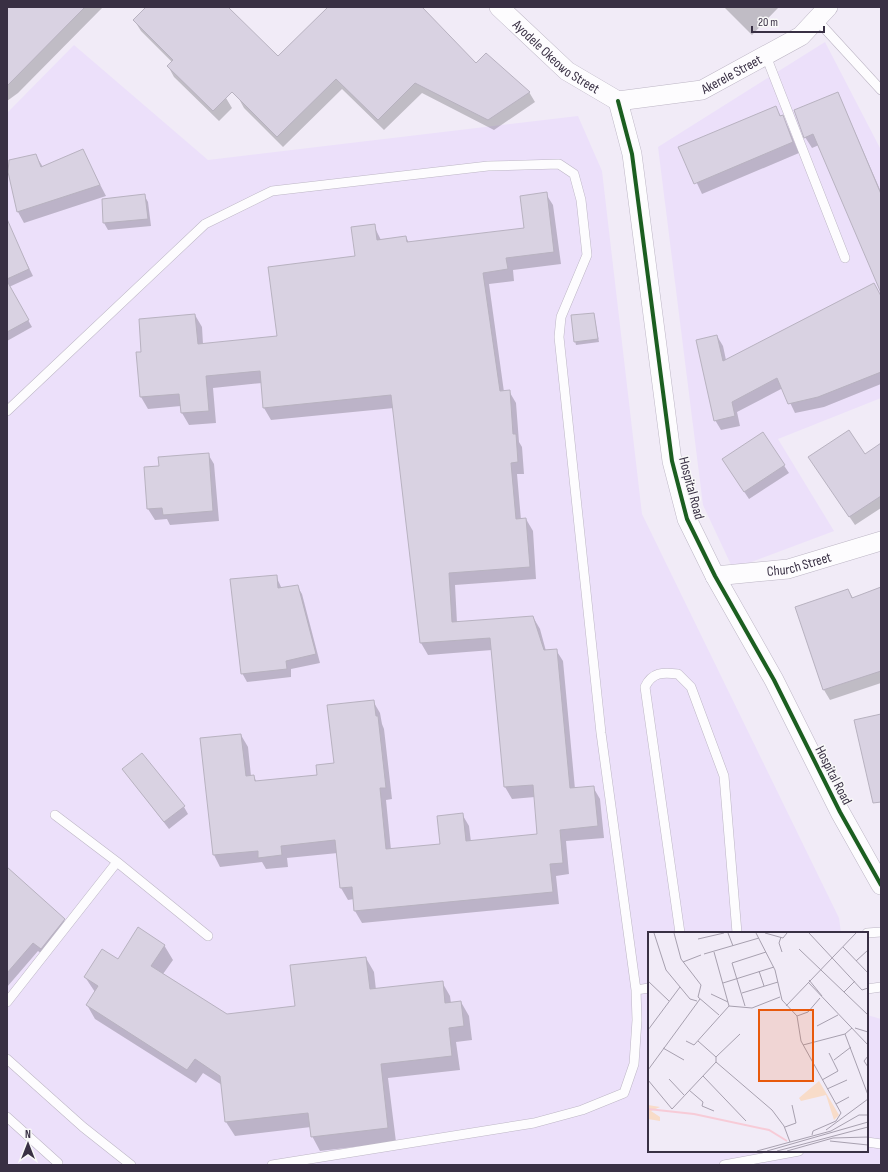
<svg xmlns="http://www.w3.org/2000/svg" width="888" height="1172" font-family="'Sofia Sans Condensed',sans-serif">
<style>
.built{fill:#ece0fa}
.shadow{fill:#0003}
.building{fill:#d9d2e2;stroke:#b8b2c0}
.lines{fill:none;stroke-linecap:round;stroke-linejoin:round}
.lane-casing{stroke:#bdb6c5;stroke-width:10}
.street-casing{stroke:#bdb6c5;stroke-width:20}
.lane{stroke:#fdfcfe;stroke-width:9}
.street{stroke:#fdfcfe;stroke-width:19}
.cycleway-casing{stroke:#f8f8f8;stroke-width:6}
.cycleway{stroke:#1b5e20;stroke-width:4}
.labels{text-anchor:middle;stroke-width:3;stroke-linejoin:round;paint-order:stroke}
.street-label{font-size:14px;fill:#393044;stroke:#f8f8f8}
.inset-river{fill:none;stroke:#f7cbd7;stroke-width:2}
.inset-road{fill:none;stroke:#a7a0af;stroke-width:1}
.view{fill:#e8590c;fill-opacity:0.15;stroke:#e8590c;stroke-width:2}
.inset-edge{fill:none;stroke:#393044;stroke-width:2}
</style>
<rect width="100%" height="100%" fill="#f1ebf7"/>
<path class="built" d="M825,42L881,150V398L778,439L834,531L733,569L703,505L658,147Z
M74,45L208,160L578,116L602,171L642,514L839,918L841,933H649V1151H867V1015L881,1019V1165H7V113Z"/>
<path class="shadow" d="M7,7H103L18,93L7,101Z
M147,7H227L226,98L232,108L219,121L174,77L168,66L172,62L141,31L134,20Z
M329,7H410L476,65L529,92L535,102L494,130L422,93L384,130L342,89L283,147L244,108L238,97Z
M724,7H777L778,8L752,35Z
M838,93L881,192V288L819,145L812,148L805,137Z
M775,107L788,127L799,153L702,194L680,147Z
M36,156L43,167L88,161L106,196L24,223L18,212L9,172Z
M546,194L553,205L561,264L513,270L514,281L489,284L504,392L509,391L516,403L519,442L522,447L524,474H517L521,520L526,519L533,531L536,579L455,585L457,623L533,617L540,629L546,651L556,650L563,661L575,789L593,787L600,799L604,838L566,841L569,874L556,876L559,904L362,923L355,911L354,899L348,900L341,888L338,853L287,858L288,867L266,869L262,862L220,867L214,855L201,739L241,735L248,747L251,776H253L257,782L318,776L335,764L373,701L380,713L382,724L384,729L392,799L386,800L391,850L441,845L462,814L469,826L471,842L538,835L535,797L512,799L505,787L492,650L428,655L421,643L394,408L271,420L264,408L262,383L213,388L216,423L189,425L182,413L181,406L148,409L141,397L137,353H142L195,315L202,327L203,344L278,337L356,257L374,226L381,240L406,237L409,243L526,229Z
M144,195L148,202L151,226L108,230L104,223Z
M9,227L33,276L9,287L32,327L7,341V228Z
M881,298V384L824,407L795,413L783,388L737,412L740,426L721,430L715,420L717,336L723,346L726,360Z
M594,314L599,342L576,345L575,341Z
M763,434L789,473L749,499L727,466Z
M881,444V508L855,525L815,466L865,455Z
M208,454L214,464L219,521L170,525L167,519L155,520L148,509L145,467H160Z
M276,576L282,589L297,586L302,594L320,663L291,669V677L247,682L242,673Z
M881,588V683L830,700L824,690L796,608L848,590L853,598Z
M123,769L184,807L188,814L169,829Z
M7,868L64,920L69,929L46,957L38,951L7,987Z
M164,945L173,960L163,974L227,1015L296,1007L366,958L374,972L376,990L442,982L450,996L451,1003L461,1002L469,1016L472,1040L456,1042L460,1070L388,1078L396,1142L320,1151L312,1136L311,1127L235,1136L226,1122L222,1085L203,1073L196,1083L95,1019L87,1005L95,992L85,977L118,960Z"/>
<path class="building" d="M7,7H85L7,86Z
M146,7H228L278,56L328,7H422L476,63L486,53L530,92L488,120L415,83L378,120L336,79L277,137L232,92L213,111L167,66L173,60L133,20Z
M838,92L881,194V293L813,134L804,138L794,110Z
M776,106L780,116L783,115L793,142L694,184L678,147Z
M83,149L100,185L17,212L8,172L9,160L36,154L41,167Z
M547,192L554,252L506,258L508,269L483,273L500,391L510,390L513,434H516L518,462L511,463L516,519L526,518L530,567L449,573L452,622L533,616L544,650L557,649L570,788L594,786L598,826L560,830L563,863L550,864L553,892L354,911L352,887L340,888L335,840L281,846L282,855L258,858V851L213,855L200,738L241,734L246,776L254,775L255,781L317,775L316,765L334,763L327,705L374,700L376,716H378L386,788H380L386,849L440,844L437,816L463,813L466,841L537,834L533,785L504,787L490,638L420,643L391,395L263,408L260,371L206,376L209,411L181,413L179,394L140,397L136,352H141L139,319L195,314L198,344L277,336L268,267L355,256L351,227L375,224L377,240L406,236L407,242L524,228L520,196Z
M145,194L148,219L103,223L102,199Z
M7,219L29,269L7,279Z
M7,281L29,320L7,332Z
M874,283L881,296V372L818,397L788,404L777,378L732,402L735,416L714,421L696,340L717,335L723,361Z
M594,313L598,339L574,342L571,315Z
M849,430L865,454L881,443V496L849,517L808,457Z
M763,432L785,465L744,492L722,459Z
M209,453L213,511L163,515L162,508L147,509L144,467L159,466L158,457Z
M277,575L278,588L298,585L316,654L286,661L287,669L241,674L230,579Z
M881,587V671L823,690L795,607L848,589L852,598Z
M881,714V802L873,803L854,720Z
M142,753L185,806L164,822L122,769Z
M7,867L65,919L41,949L33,943L7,973Z
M138,927L165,945L151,966L227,1014L295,1006L290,965L366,957L370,989L443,981L445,1003L461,1001L464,1026L449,1028L452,1056L381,1064L388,1128L311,1137L308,1113L225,1122L220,1076L195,1059L187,1070L86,1005L98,986L84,977L102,949L118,959Z"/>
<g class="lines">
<g class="lane-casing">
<path id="lane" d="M816,19L881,90
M766,56L845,258
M7,411L205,224L272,191L488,166L559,164L574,174L581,200L587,255L561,317L559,337L601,733L636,990L637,1020L634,1064L624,1093L582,1110L534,1123L272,1165
M117,862L208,936
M680,933L645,687C652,672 663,672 678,674L691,687L724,776L737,933
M867,933L881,932
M867,989L881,987
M636,990L649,988
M7,1002L117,862L55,815
M7,1059L83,1127L131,1165
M7,1117L58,1163
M867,1142L881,1144
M724,1165L799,1151"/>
</g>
<g class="street-casing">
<g id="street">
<path id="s1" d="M499,7L567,71L618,101"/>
<path d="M618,101L632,154L672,461L687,519L715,576L774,680L840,812L881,885"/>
<path id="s2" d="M618,101L702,90L801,36L828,7"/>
<path id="s3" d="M715,576L788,569L881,541"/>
</g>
</g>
<use href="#lane" class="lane"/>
<use href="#street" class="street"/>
<g class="cycleway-casing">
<path id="cycleway" d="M618,101L632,154L672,461L687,519L715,576L774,680L840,812L881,885"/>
</g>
<use href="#cycleway" class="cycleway"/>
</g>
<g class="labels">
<g class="street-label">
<text dy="5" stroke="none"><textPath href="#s1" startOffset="76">Ayodele Okeowo Street</textPath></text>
<text dy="5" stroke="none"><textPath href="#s2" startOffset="118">Akerele Street</textPath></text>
<text transform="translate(692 488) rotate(75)" y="5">Hospital Road</text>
<text dy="5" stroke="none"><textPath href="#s3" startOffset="85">Church Street</textPath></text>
<text transform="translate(834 775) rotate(63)" y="5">Hospital Road</text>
</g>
</g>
<g transform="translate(648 932)">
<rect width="220" height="220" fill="#f1ebf7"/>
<path d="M171,149L191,183L186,188L178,163L153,169L151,166ZM0,173L12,175L3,179L12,185V189L0,187Z" fill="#f8dcc9"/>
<path class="inset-river" d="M0,177L46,182L121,198L139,209"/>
<path class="inset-road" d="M6,1L18,38L42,67L49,69M26,1L33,27L53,53L50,65L71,83M80,1L85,14M108,1L127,38L134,68L149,84M117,1L135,6L139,1M161,1L214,58L220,56M133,5L131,11L134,20M50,7L76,1M195,15L220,41M151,17L220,83M66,20L81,74M56,22L111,6M208,29L220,18M35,30L53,23M111,39L116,54M161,48L174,64M0,49L21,69M160,50L220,113M75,51L126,35M196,60L207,49M94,61L130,50M63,62L80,70M97,74L84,31L118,20M138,74L208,1M149,84L153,109L193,181L188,189L165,199L164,203M149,84L160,80L172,66M169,94L190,83M207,96L220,100M0,98L32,55M197,102L220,163M38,109L46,113L81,74L104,76L132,65M50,109L68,125M155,113L197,102L204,96M15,116L36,128M220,124L216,129L220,135M186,128L203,115M68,130L124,178L136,194L142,210M68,130V125L92,102M0,138L52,67M55,144L98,189M21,147L36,163M0,148L24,177L68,130M174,148L190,139L181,121M179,157L199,148M41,158L55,170L54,174L66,179M188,172L201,165M137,195L148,191L144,173M178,198L220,167M182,209L220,213M109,219L183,199L211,183H220M119,219L220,190M129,219L220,195M139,219L185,206L220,205"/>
<path class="view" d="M111,78H165V149H111Z"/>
<rect width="220" height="220" class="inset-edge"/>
</g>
<rect width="888" height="1172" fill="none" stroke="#393044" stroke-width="16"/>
<g transform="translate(28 1144)" stroke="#f8f8f8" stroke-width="3" paint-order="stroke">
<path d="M0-3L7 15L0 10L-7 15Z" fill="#393044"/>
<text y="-6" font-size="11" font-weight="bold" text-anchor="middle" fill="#393044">N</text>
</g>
<path d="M752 26v6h72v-6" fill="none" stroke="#393044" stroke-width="2"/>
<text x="758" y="26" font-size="12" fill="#393044" stroke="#f8f8f8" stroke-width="3" paint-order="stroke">20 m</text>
</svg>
